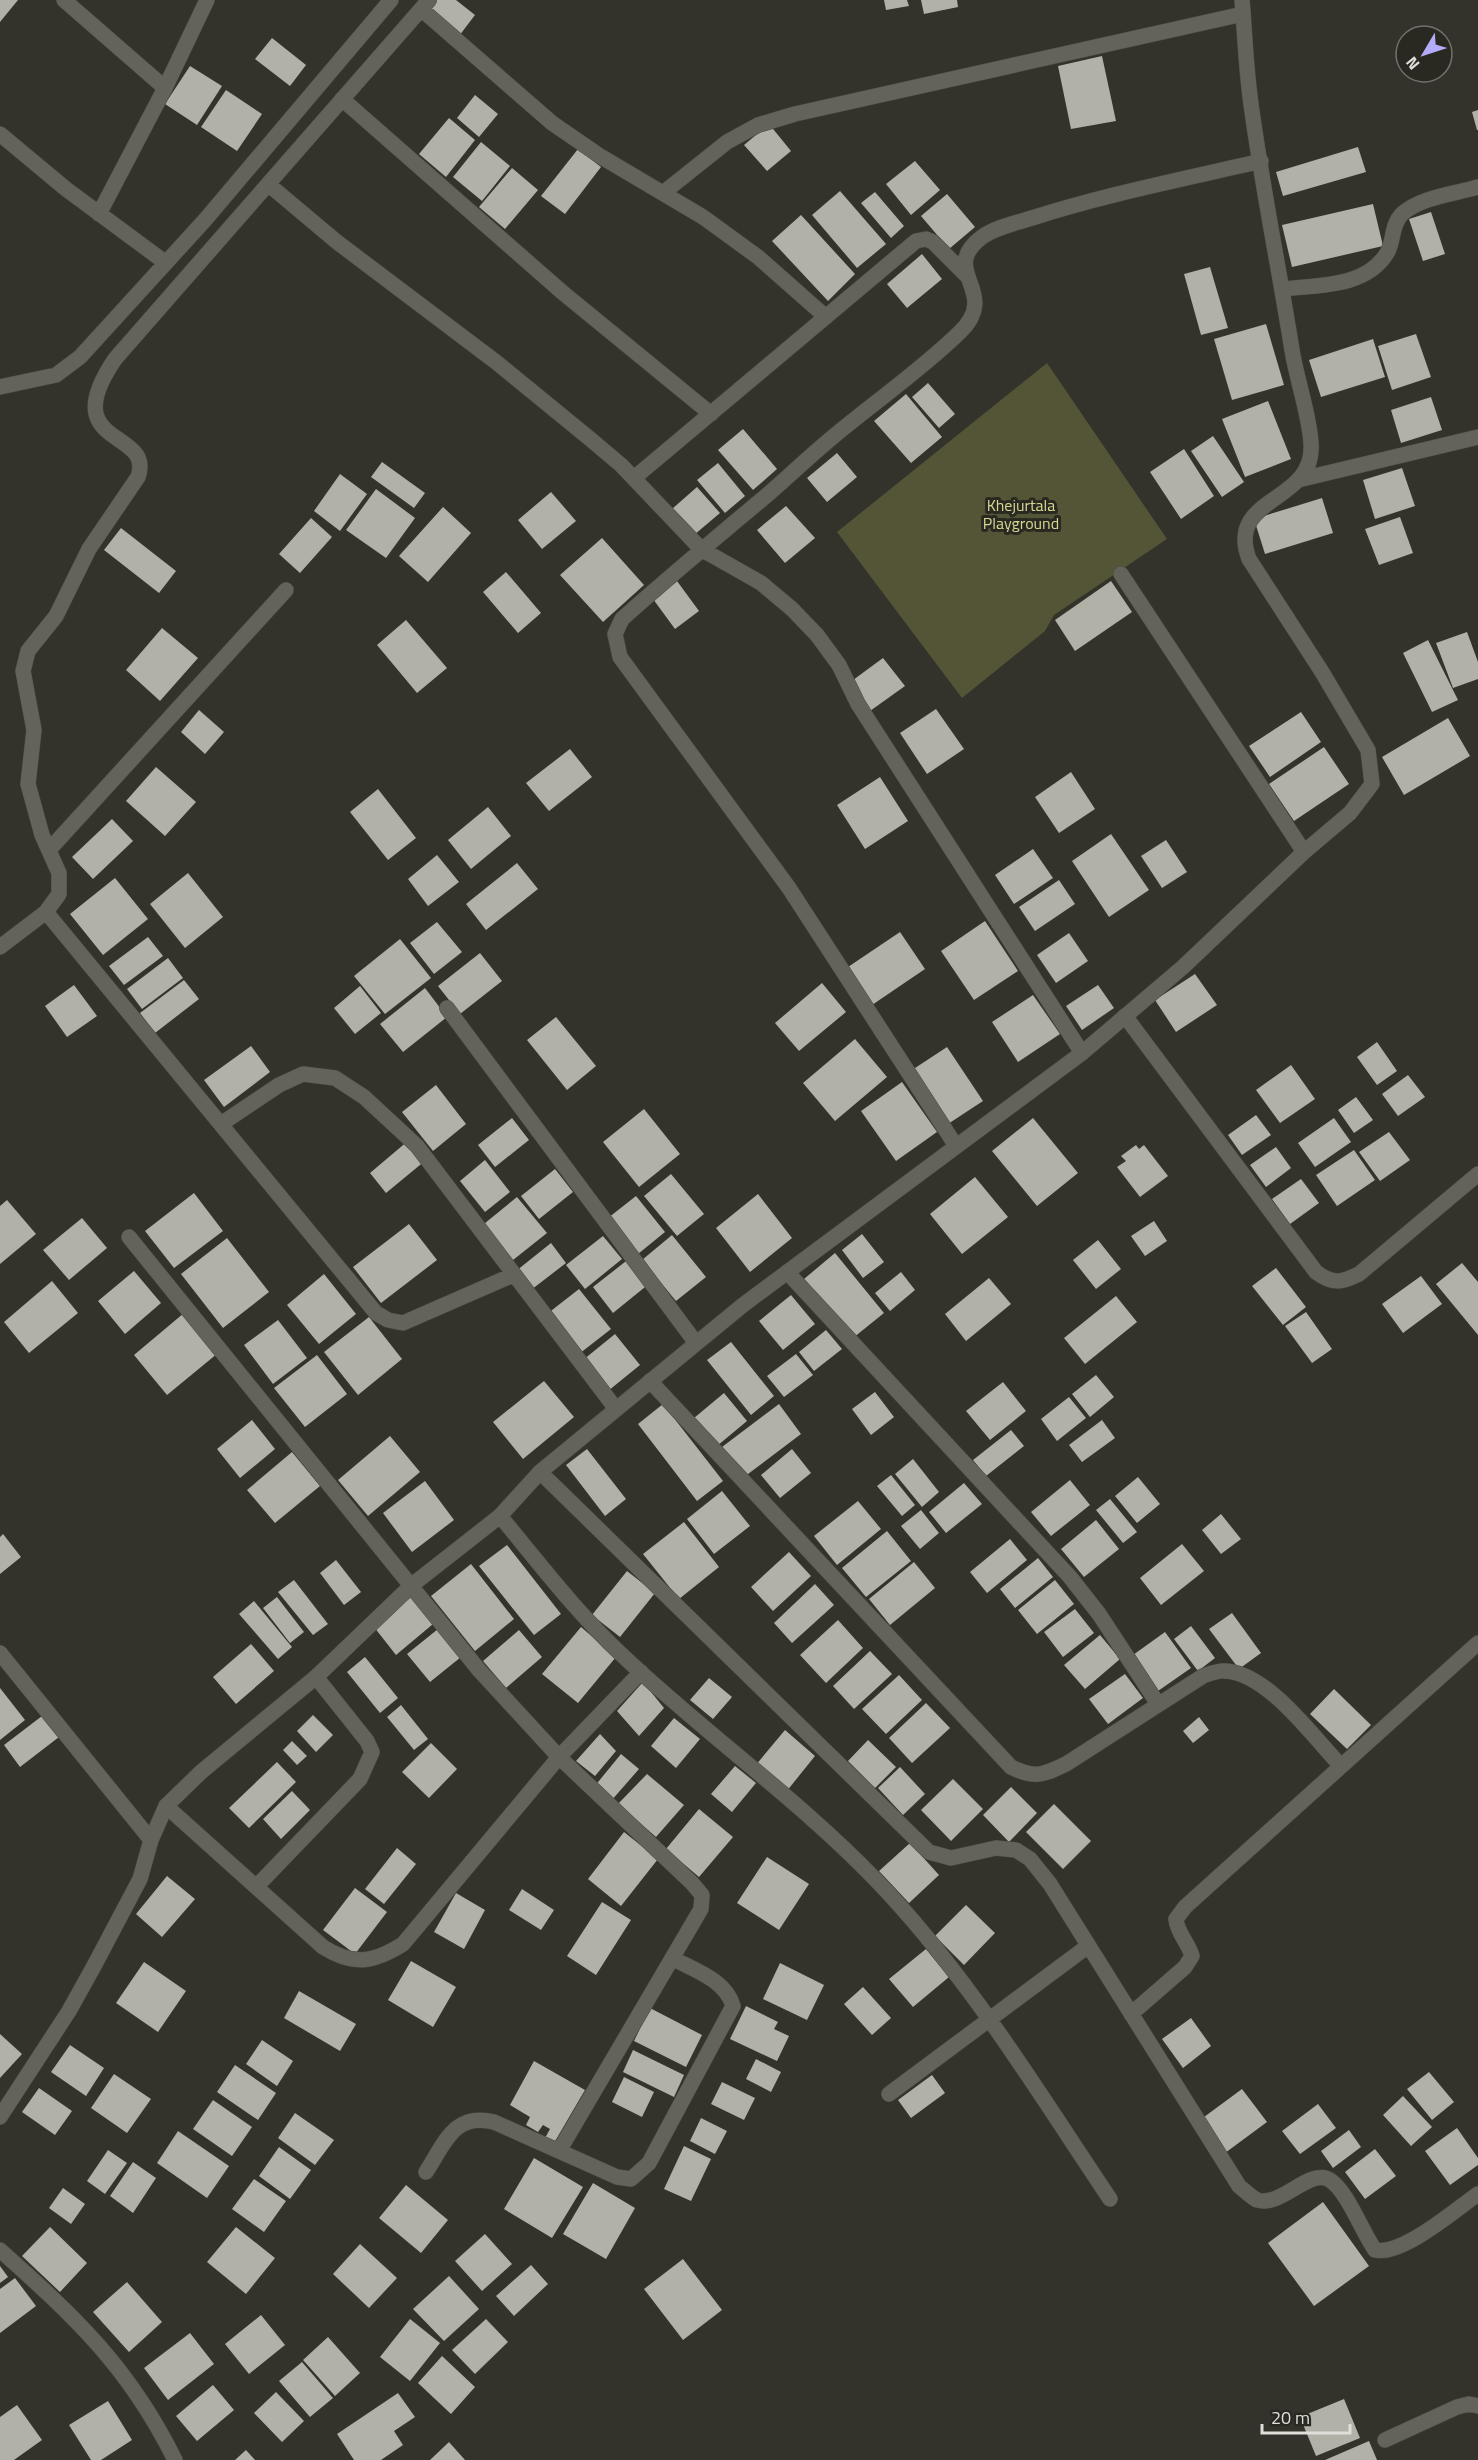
<svg xmlns="http://www.w3.org/2000/svg" width="1478" height="2460" font-family="'Titillium Web',sans-serif">
<style>
.green{fill:#545436}
.building{fill:#b1b1a7}
.lines{fill:none;stroke-linecap:round;stroke-linejoin:round}
.street-casing{stroke:#4e4e47;stroke-width:16}
.secondary-casing{stroke:#4e4e47;stroke-width:16}
.street{stroke:#63635a;stroke-width:15}
.secondary{stroke:#63635a;stroke-width:15}
.labels{text-anchor:middle;stroke-width:6;stroke-linejoin:round;paint-order:stroke}
.park-label{font-size:16px;fill:#d8d792;stroke:#292922}
</style>
<rect width="100%" height="100%" fill="#33332b"/>
<path class="green" d="M1047,363L1167,539L1054,615L1045,631L962,698L837,532Z"/>
<path class="building" d="M0,0H18L0,22Z
M434,0H456L475,15L459,36L426,11Z
M884,0H907L909,6L886,10Z
M921,0H957L958,7L924,14Z
M272,38L306,65L290,86L255,59Z
M1102,56L1116,121L1071,129L1058,66Z
M190,66L222,86L197,125L165,104Z
M226,90L262,114L237,151L201,127Z
M475,95L498,114L479,137L457,118Z
M1478,110V130H1477L1472,112Z
M449,118L475,140L446,177L419,154Z
M769,124L791,151L767,171L744,145Z
M481,142L510,166L482,201L453,177Z
M1358,147L1366,172L1283,196L1276,172Z
M578,149L601,167L565,214L541,196Z
M915,161L940,190L911,215L886,184Z
M512,168L538,190L505,229L479,207Z
M840,191L886,244L857,268L812,215Z
M875,192L904,226L891,238L861,203Z
M947,194L975,227L949,249L921,216Z
M1373,204L1383,246L1292,267L1282,225Z
M1431,212L1445,254L1423,261L1409,219Z
M801,215L855,274L828,301L772,241Z
M922,254L942,279L907,308L887,284Z
M1210,267L1228,328L1201,335L1184,274Z
M1266,324L1284,385L1232,400L1214,339Z
M1416,334L1431,377L1392,390L1378,346Z
M1373,339L1385,377L1321,397L1309,360Z
M928,383L955,414L939,428L912,397Z
M906,394L942,437L911,463L874,421Z
M1431,397L1442,430L1401,443L1391,410Z
M1268,401L1291,459L1245,477L1222,419Z
M743,429L777,469L753,490L718,450Z
M1213,436L1244,482L1222,497L1191,451Z
M1184,449L1214,496L1181,519L1150,472Z
M837,453L857,477L827,502L807,478Z
M382,462L425,493L414,508L371,477Z
M718,463L745,496L725,513L697,480Z
M1402,468L1415,506L1375,519L1363,480Z
M340,474L367,494L340,531L314,511Z
M697,487L720,513L694,535L672,509Z
M376,489L415,518L386,558L346,530Z
M551,492L576,521L542,549L518,520Z
M1322,498L1333,533L1265,554L1254,519Z
M786,506L815,538L785,563L757,530Z
M443,507L471,533L428,582L399,556Z
M1400,517L1413,553L1379,565L1365,529Z
M311,518L332,537L300,573L279,554Z
M121,528L176,571L159,593L104,550Z
M602,538L644,585L603,622L560,575Z
M506,572L541,613L518,633L483,592Z
M677,581L699,611L675,629L653,599Z
M1111,581L1132,612L1075,651L1055,620Z
M406,620L447,668L417,693L377,645Z
M162,628L198,658L160,701L126,670Z
M1467,632L1478,662V679L1453,688L1436,643Z
M1428,640L1458,700L1432,712L1403,653Z
M883,658L905,686L870,711L849,683Z
M936,709L964,749L927,774L900,733Z
M199,710L224,732L205,754L181,732Z
M1301,712L1321,742L1270,777L1249,746Z
M1448,718L1470,756L1404,795L1382,757Z
M1324,747L1349,784L1294,821L1269,784Z
M570,749L592,777L549,811L526,783Z
M156,767L196,802L165,836L126,801Z
M1071,772L1095,809L1059,833L1035,797Z
M880,777L908,821L865,849L837,805Z
M378,789L416,838L388,860L350,812Z
M488,807L511,836L471,869L448,840Z
M112,819L133,841L93,879L72,857Z
M1111,834L1149,890L1109,917L1072,861Z
M1166,840L1187,872L1162,888L1141,856Z
M1033,849L1053,878L1014,904L995,875Z
M437,855L459,882L428,906L408,879Z
M517,863L538,889L486,930L466,904Z
M188,873L223,917L185,948L150,904Z
M115,878L148,919L103,955L70,914Z
M1059,880L1075,904L1035,931L1019,907Z
M985,921L1018,971L974,1000L941,951Z
M437,922L462,952L434,974L410,943Z
M900,932L925,969L872,1005L848,967Z
M1069,933L1088,961L1056,983L1037,955Z
M148,937L163,956L124,985L109,966Z
M400,939L431,978L385,1014L354,976Z
M480,953L502,981L460,1014L438,986Z
M168,958L183,978L142,1009L127,989Z
M1195,974L1217,1005L1176,1032L1155,1000Z
M184,980L199,999L155,1033L140,1013Z
M822,983L846,1012L799,1051L775,1023Z
M74,985L97,1016L67,1037L45,1006Z
M1098,985L1114,1008L1082,1030L1066,1006Z
M360,986L381,1013L355,1034L334,1008Z
M425,988L447,1017L403,1052L380,1024Z
M1033,995L1060,1034L1018,1062L992,1022Z
M556,1017L596,1066L567,1090L527,1040Z
M855,1039L887,1077L835,1121L803,1083Z
M1377,1042L1397,1071L1377,1085L1357,1057Z
M251,1046L270,1072L224,1107L204,1080Z
M947,1047L983,1101L948,1124L912,1070Z
M1291,1065L1315,1099L1280,1123L1256,1090Z
M1408,1075L1425,1097L1398,1116L1382,1094Z
M902,1082L937,1132L896,1161L861,1111Z
M436,1085L466,1124L433,1151L402,1112Z
M1356,1097L1373,1120L1354,1133L1338,1110Z
M644,1109L680,1154L639,1187L603,1142Z
M1256,1115L1271,1135L1242,1155L1228,1135Z
M512,1118L529,1140L495,1167L478,1145Z
M1033,1118L1078,1173L1037,1206L992,1151Z
M1334,1118L1351,1142L1315,1167L1298,1143Z
M1389,1132L1410,1160L1380,1181L1359,1152Z
M409,1140L426,1160L386,1193L370,1173Z
M1136,1145L1139,1149L1144,1145L1168,1176L1140,1197L1117,1167L1126,1161L1121,1156Z
M1276,1147L1291,1168L1266,1187L1250,1165Z
M1354,1150L1375,1180L1337,1206L1316,1175Z
M485,1160L510,1192L485,1212L460,1181Z
M555,1169L573,1192L539,1219L521,1196Z
M671,1174L704,1214L677,1236L644,1196Z
M975,1177L1008,1217L962,1254L930,1214Z
M1301,1179L1319,1203L1290,1224L1272,1199Z
M194,1193L223,1231L174,1268L145,1231Z
M758,1194L792,1238L750,1272L716,1228Z
M636,1196L665,1232L638,1254L608,1218Z
M517,1197L547,1233L508,1264L479,1228Z
M7,1200L36,1234L0,1264V1206Z
M82,1218L107,1248L69,1280L43,1250Z
M1154,1221L1167,1241L1145,1256L1131,1236Z
M409,1224L437,1260L381,1303L353,1267Z
M862,1234L884,1262L863,1278L842,1250Z
M672,1235L706,1277L676,1301L642,1260Z
M603,1236L622,1259L585,1289L566,1265Z
M227,1238L269,1292L223,1328L181,1274Z
M1098,1240L1121,1269L1096,1289L1073,1260Z
M551,1243L566,1263L531,1290L516,1271Z
M835,1253L884,1313L853,1338L804,1279Z
M630,1258L650,1283L613,1313L593,1287Z
M1462,1263L1478,1282V1335L1436,1284Z
M1276,1268L1306,1307L1283,1325L1252,1286Z
M134,1271L161,1303L125,1334L98,1301Z
M901,1272L915,1290L890,1311L875,1293Z
M324,1274L356,1314L319,1344L287,1305Z
M1421,1276L1442,1304L1403,1333L1382,1304Z
M989,1278L1011,1304L966,1341L945,1314Z
M52,1281L78,1313L29,1353L4,1322Z
M579,1289L611,1329L579,1354L547,1314Z
M791,1295L815,1324L783,1350L759,1321Z
M1116,1296L1137,1322L1085,1364L1064,1338Z
M1306,1312L1332,1349L1312,1363L1285,1326Z
M184,1313L218,1353L167,1395L134,1355Z
M369,1317L402,1359L358,1395L324,1352Z
M278,1320L307,1358L273,1384L244,1345Z
M826,1330L842,1349L814,1371L799,1352Z
M615,1334L640,1365L608,1391L583,1360Z
M731,1342L774,1396L751,1415L707,1360Z
M796,1354L813,1375L784,1397L767,1376Z
M317,1355L347,1394L305,1427L274,1388Z
M1096,1375L1114,1397L1090,1417L1072,1394Z
M544,1381L574,1417L523,1459L493,1422Z
M1003,1382L1026,1411L990,1440L966,1411Z
M875,1392L894,1417L871,1435L852,1409Z
M724,1393L747,1421L717,1446L694,1418Z
M1069,1397L1086,1418L1057,1441L1041,1419Z
M663,1404L723,1481L697,1501L638,1424Z
M779,1404L801,1434L744,1477L722,1447Z
M252,1420L275,1449L240,1478L217,1449Z
M1102,1420L1115,1438L1082,1462L1069,1445Z
M1011,1430L1024,1446L986,1476L973,1460Z
M390,1436L420,1472L368,1516L338,1480Z
M587,1449L626,1499L605,1516L566,1465Z
M792,1449L811,1473L780,1498L761,1475Z
M292,1452L320,1486L275,1523L247,1490Z
M913,1459L939,1492L922,1507L895,1474Z
M891,1475L915,1505L902,1516L877,1486Z
M1138,1477L1160,1504L1137,1523L1115,1496Z
M1070,1480L1090,1505L1051,1536L1031,1512Z
M425,1481L454,1520L412,1552L383,1513Z
M964,1483L982,1504L946,1533L929,1512Z
M722,1491L750,1526L714,1554L687,1519Z
M1110,1499L1137,1532L1123,1543L1096,1510Z
M858,1501L881,1529L837,1565L814,1536Z
M921,1510L939,1533L920,1549L901,1526Z
M1221,1514L1241,1539L1221,1554L1202,1530Z
M1096,1520L1119,1549L1084,1577L1061,1549Z
M684,1522L719,1567L679,1599L643,1554Z
M887,1531L911,1561L866,1597L842,1568Z
M3,1534L21,1557L0,1574V1537Z
M1010,1539L1027,1560L987,1593L970,1572Z
M1182,1544L1204,1571L1161,1605L1140,1578Z
M507,1545L561,1614L534,1635L479,1566Z
M789,1552L811,1576L773,1611L751,1587Z
M1038,1558L1053,1577L1015,1608L1000,1589Z
M336,1560L361,1592L344,1605L320,1573Z
M914,1562L935,1588L890,1625L869,1599Z
M471,1564L514,1619L475,1651L431,1596Z
M627,1571L655,1593L620,1637L592,1615Z
M294,1580L328,1624L313,1635L278,1592Z
M1055,1580L1074,1604L1037,1634L1018,1610Z
M815,1584L834,1605L792,1643L774,1623Z
M277,1597L304,1632L290,1643L263,1608Z
M411,1597L433,1624L396,1655L374,1627Z
M254,1601L292,1647L278,1659L239,1614Z
M1075,1609L1094,1633L1063,1657L1044,1632Z
M1232,1613L1261,1653L1239,1669L1209,1629Z
M838,1620L863,1648L826,1683L800,1655Z
M1191,1626L1215,1658L1198,1671L1174,1639Z
M581,1627L616,1657L578,1703L542,1674Z
M438,1629L461,1657L430,1682L407,1654Z
M519,1630L542,1657L506,1688L483,1661Z
M1165,1632L1191,1668L1158,1691L1133,1655Z
M1100,1635L1120,1659L1085,1689L1064,1665Z
M251,1644L274,1671L236,1704L213,1677Z
M870,1651L892,1674L854,1709L833,1686Z
M365,1657L398,1698L380,1713L347,1672Z
M1125,1674L1143,1698L1108,1724L1089,1699Z
M899,1675L922,1700L886,1734L862,1709Z
M709,1678L732,1697L713,1719L690,1700Z
M643,1682L664,1708L639,1736L617,1711Z
M0,1688L25,1720L0,1740Z
M1334,1689L1371,1725L1347,1749L1310,1714Z
M926,1703L950,1728L912,1763L889,1738Z
M401,1705L428,1739L414,1750L387,1717Z
M313,1715L333,1735L316,1752L297,1731Z
M42,1716L59,1737L20,1767L4,1745Z
M1199,1717L1209,1730L1193,1743L1183,1731Z
M674,1718L700,1739L676,1768L651,1746Z
M785,1730L815,1756L786,1792L755,1766Z
M600,1734L616,1751L595,1776L576,1761Z
M868,1740L896,1767L875,1788L848,1761Z
M292,1741L307,1756L297,1765L283,1750Z
M431,1743L457,1769L429,1798L402,1772Z
M621,1754L639,1769L611,1801L594,1787Z
M277,1762L296,1782L249,1828L229,1808Z
M735,1766L756,1783L732,1812L711,1794Z
M900,1767L925,1794L903,1815L878,1788Z
M647,1774L684,1805L656,1837L618,1804Z
M953,1779L983,1809L951,1841L921,1810Z
M1011,1787L1037,1813L1009,1842L983,1815Z
M292,1791L310,1810L281,1839L263,1819Z
M1054,1804L1091,1841L1063,1869L1026,1832Z
M699,1809L733,1837L699,1877L666,1849Z
M624,1832L658,1859L621,1906L588,1879Z
M910,1843L939,1875L909,1903L879,1871Z
M397,1848L416,1864L384,1904L365,1889Z
M767,1857L809,1884L779,1930L737,1903Z
M167,1876L195,1899L162,1937L136,1914Z
M355,1888L387,1912L355,1954L323,1930Z
M522,1889L554,1910L541,1930L509,1910Z
M456,1893L485,1910L464,1949L434,1932Z
M602,1902L631,1920L596,1975L567,1956Z
M966,1905L995,1933L964,1965L935,1936Z
M926,1949L949,1977L913,2007L889,1979Z
M411,1961L456,1987L433,2027L388,2000Z
M144,1962L186,1991L158,2032L116,2003Z
M780,1963L824,1985L807,2020L763,1999Z
M863,1987L891,2018L872,2035L844,2004Z
M299,1991L356,2024L340,2051L284,2018Z
M746,2006L778,2022L774,2029L789,2036L777,2061L730,2039Z
M650,2008L702,2035L686,2067L634,2041Z
M1191,2018L1211,2046L1183,2068L1162,2039Z
M0,2034L22,2054L0,2078Z
M262,2040L293,2061L277,2086L246,2064Z
M70,2045L104,2068L86,2096L51,2072Z
M633,2050L684,2075L674,2097L623,2072Z
M756,2059L781,2072L771,2092L746,2079Z
M534,2061L585,2090L554,2143L545,2138L550,2129L543,2125L538,2132L526,2125L530,2117L510,2105Z
M235,2065L276,2093L258,2120L217,2092Z
M1429,2072L1454,2102L1432,2120L1407,2089Z
M114,2074L151,2099L127,2133L91,2108Z
M932,2075L945,2093L911,2118L898,2100Z
M624,2077L654,2092L642,2117L612,2102Z
M722,2082L755,2098L744,2120L711,2104Z
M39,2088L72,2111L55,2135L22,2112Z
M1242,2089L1267,2122L1225,2153L1200,2120Z
M1403,2096L1432,2127L1411,2146L1383,2115Z
M213,2100L252,2127L232,2156L193,2129Z
M1318,2104L1336,2128L1300,2154L1282,2131Z
M295,2113L334,2140L315,2165L278,2138Z
M701,2118L727,2131L715,2154L690,2141Z
M1457,2128L1478,2158V2165L1450,2185L1425,2151Z
M1349,2130L1361,2147L1333,2168L1321,2151Z
M178,2131L229,2166L207,2198L157,2163Z
M684,2146L711,2159L691,2201L664,2189Z
M279,2147L311,2170L290,2199L259,2176Z
M1375,2149L1396,2176L1365,2199L1345,2172Z
M108,2150L127,2163L105,2194L87,2181Z
M534,2158L583,2187L552,2238L504,2209Z
M133,2162L156,2178L133,2213L110,2196Z
M254,2179L286,2201L264,2232L232,2209Z
M593,2183L635,2208L606,2259L563,2234Z
M406,2185L448,2220L421,2253L379,2218Z
M63,2188L85,2204L71,2224L49,2208Z
M1323,2202L1369,2266L1314,2306L1268,2243Z
M50,2227L87,2263L60,2292L22,2256Z
M236,2227L275,2258L246,2294L207,2262Z
M485,2234L512,2264L482,2291L455,2261Z
M360,2244L397,2278L369,2308L333,2274Z
M683,2259L722,2310L683,2340L644,2289Z
M531,2265L548,2284L514,2316L496,2296Z
M0,2266L8,2277L0,2283Z
M449,2276L479,2309L444,2341L413,2309Z
M15,2278L36,2306L0,2333V2289Z
M127,2282L162,2322L129,2352L93,2312Z
M261,2315L285,2345L249,2374L225,2344Z
M410,2319L440,2343L410,2381L380,2357Z
M486,2319L508,2342L475,2374L452,2350Z
M190,2333L214,2364L168,2400L144,2368Z
M328,2337L360,2373L335,2396L303,2360Z
M442,2356L475,2387L451,2414L418,2383Z
M302,2362L333,2398L310,2417L279,2381Z
M213,2385L234,2410L197,2441L176,2416Z
M276,2392L304,2421L282,2442L254,2413Z
M398,2393L415,2417L394,2431L403,2445L381,2460H354L337,2434Z
M1344,2399L1360,2438L1316,2456L1300,2417Z
M108,2401L132,2440L101,2460H91L69,2425Z
M17,2405L42,2440L14,2460H0V2417Z
M1369,2441L1377,2460H1325Z
M449,2442L465,2460H430Z
M246,2450L255,2460H235Z"/>
<g class="lines">
<g class="street-casing">
<path id="street" d="M64,0L165,88
M421,9L552,123L600,156L703,217L758,257L826,317
M342,99L562,292L711,414
M0,134L66,189L166,263
M268,184L337,242L496,362L589,438L621,465L701,549L761,583L792,609L817,635L839,665L858,704L1082,1053
M663,193L727,142L758,125L795,114L1243,14
M99,214L165,88L207,0
M1282,289C1317,285 1366,288 1387,253C1394,242 1391,226 1401,215C1419,197 1455,194 1478,187
M0,387L56,375L80,357L205,220L391,0
M634,478L916,241L926,239L933,242L967,276
M1298,480L1478,437
M1121,574L1304,852
M49,850L286,590
M46,912L376,1313L388,1320L403,1323L513,1275
M0,947L46,912L59,894V873L42,835L28,784L34,730L23,671L28,651L56,616L89,549L138,477C155,428 54,449 115,359L429,0
M447,1008L696,1343
M1125,1016L1316,1272C1332,1284 1341,1283 1359,1274L1478,1174
M221,1124L279,1085L303,1074L335,1078L364,1097L417,1146L616,1409
M956,1146L789,888L620,657L615,634L622,619C669,577 718,536 766,496C789,476 811,455 834,436C876,401 921,370 960,332C1002,291 937,271 982,237C996,227 1016,223 1032,218C1107,194 1185,179 1261,161
M129,1237L479,1670L559,1757L692,1883L702,1895L701,1909L559,2151
M787,1272L1070,1577L1099,1614L1158,1704
M650,1381L1011,1767C1035,1779 1043,1775 1066,1764L1203,1676C1209,1674 1219,1670 1225,1671C1268,1673 1313,1737 1341,1766
M540,1472L929,1852L951,1858L996,1848L1016,1850L1030,1859L1050,1884L1239,2186C1244,2190 1251,2197 1257,2200C1281,2208 1310,2167 1330,2180C1348,2192 1362,2232 1375,2250C1402,2256 1455,2210 1478,2194
M500,1516C539,1563 577,1613 622,1655C703,1732 797,1798 875,1879C967,1974 1036,2089 1110,2199
M0,1653L151,1840
M166,1806L323,1947C353,1966 373,1963 403,1944L559,1757L641,1672
M256,1887L360,1779L372,1752L367,1741L316,1677
M1131,2014L1185,1967L1192,1956C1188,1942 1177,1933 1176,1919L1185,1907L1478,1643
M889,2094L1088,1946
M426,2172C445,2143 454,2112 494,2122L617,2177L631,2179L649,2163L733,2006C726,1980 694,1970 672,1958
M0,2250C76,2318 129,2367 175,2460
M1385,2440L1457,2407L1469,2404L1478,2406"/>
</g>
<g class="secondary-casing">
<path id="secondary" d="M0,2117L69,2011L94,1966L140,1879L151,1840L166,1806L201,1772L316,1677L412,1585L500,1516L540,1472L743,1305L1082,1053L1183,967L1304,852L1350,813L1372,784L1368,750L1322,672L1249,559C1225,495 1316,504 1311,443C1309,413 1297,381 1292,350C1279,268 1262,186 1251,104C1246,70 1245,35 1242,0"/>
</g>
<use href="#street" class="street"/>
<use href="#secondary" class="secondary"/>
</g>
<g class="labels">
<g class="park-label">
<text x="1021" y="511">Khejurtala<tspan x="1021" dy="18">Playground</tspan></text>
</g>
</g>
<g transform="translate(1424 54) rotate(231)"><circle r="28" fill="#292922" stroke="#72726c" stroke-width="1.5"/>
<path d="M0-4.5L10 22L0 15L-10 22Z" fill="#b4acf9"/>
<text y="-9" font-size="16" font-weight="bold" text-anchor="middle" fill="#dfdfda">N</text>
</g>
<path d="M1262 2424v9h88v-9" fill="none" stroke="#dfdfda" stroke-width="3"/>
<text x="1271" y="2424" font-size="18" fill="#dfdfda" stroke="#292922" stroke-width="4.5" paint-order="stroke">20 m</text>
</svg>
